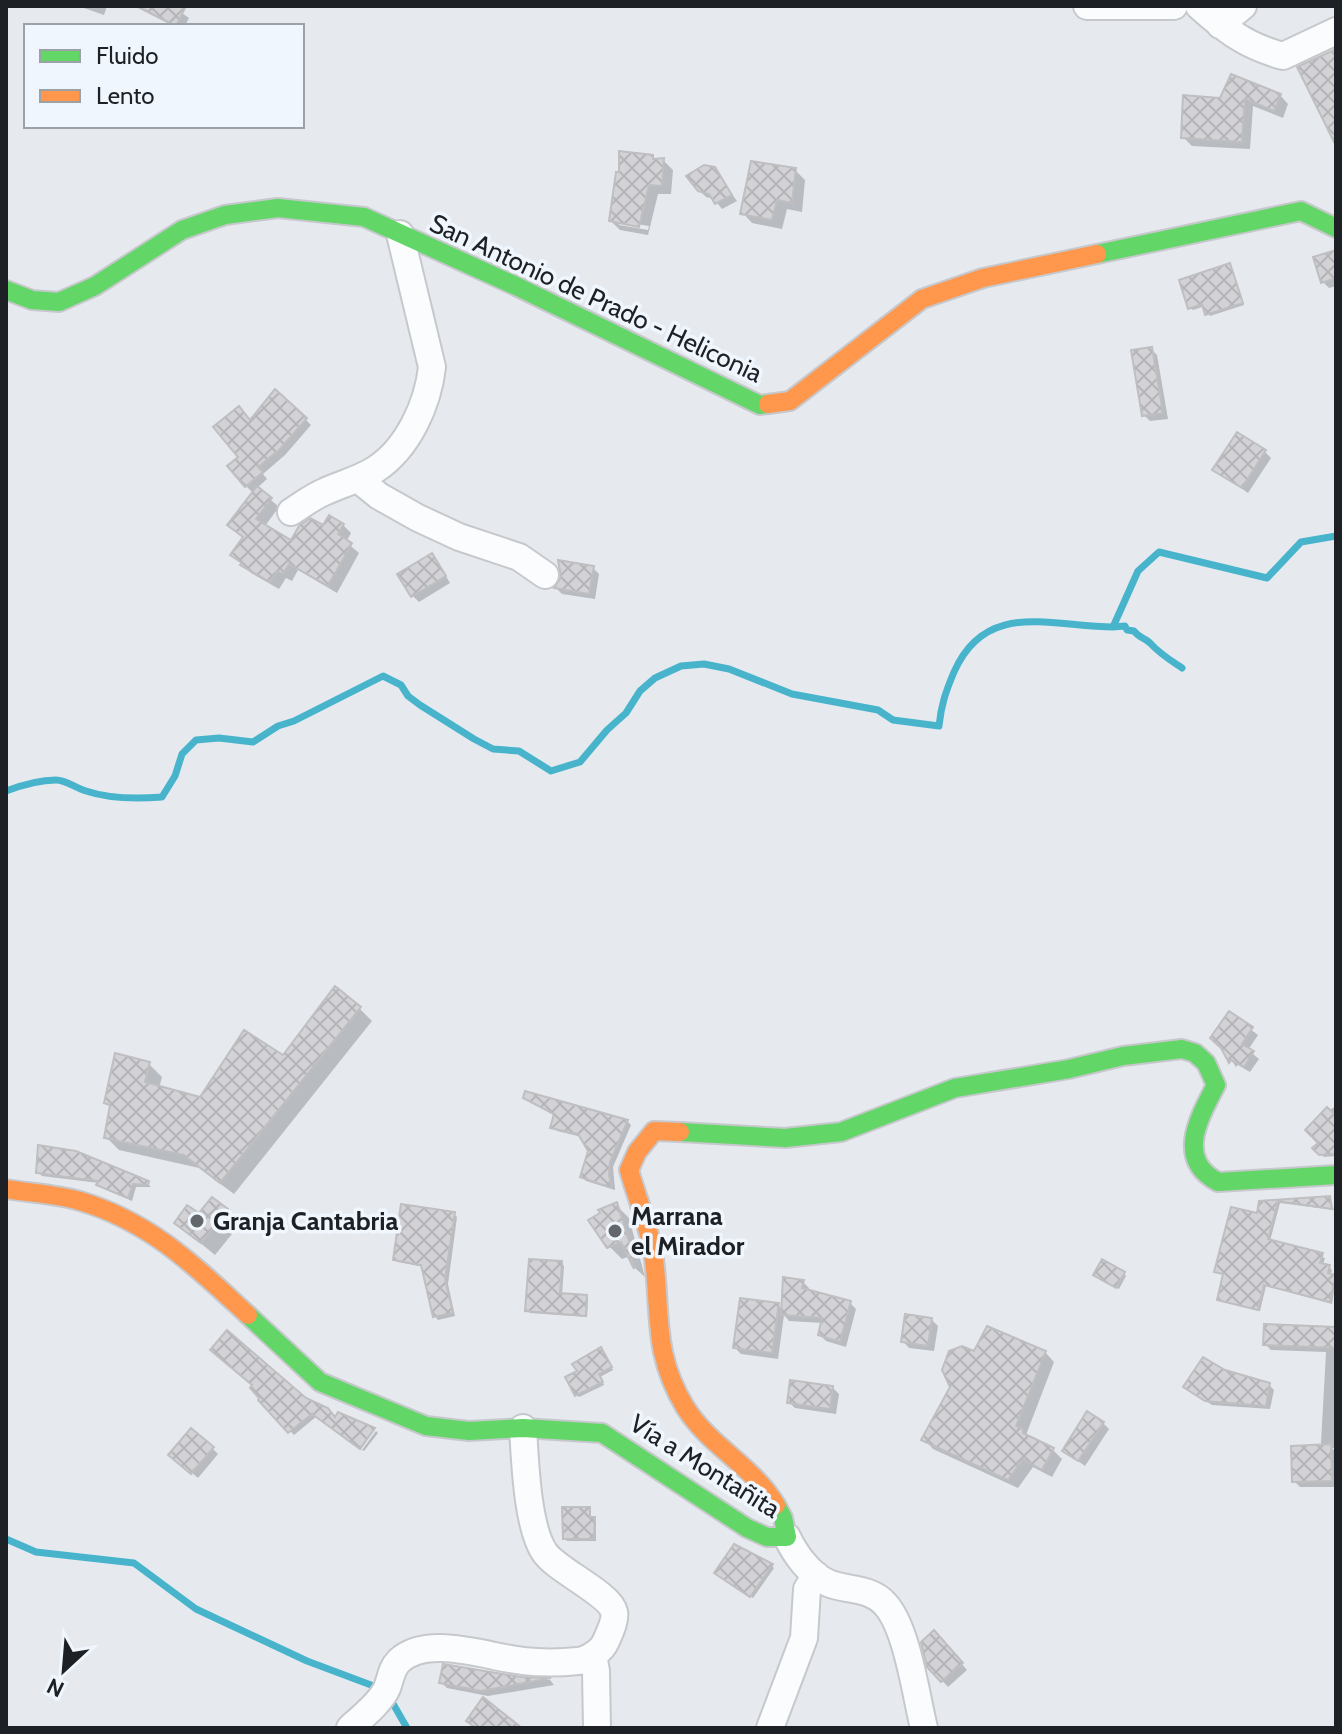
<svg xmlns="http://www.w3.org/2000/svg" width="1342" height="1734" font-family="Cabin,sans-serif">
<style>
.shadow{fill:#0003;fill-rule:evenodd}
.lines{fill:none;stroke-linecap:round;stroke-linejoin:round}
.stream{stroke:#48b4cc;stroke-width:7}
.building{fill:url(#building-cross-hatch);stroke:#bfbfc2;stroke-width:2}
.street-casing{stroke:#c6c8cc;stroke-width:30}
.fast-casing{stroke:#c6c8cc;stroke-width:22}
.slow-casing{stroke:#c6c8cc;stroke-width:22}
.street{stroke:#fbfcfd;stroke-width:26}
.fast{stroke:#63d668;stroke-width:18}
.slow{stroke:#ff974d;stroke-width:18}
.poi-dot{fill:#63676b;stroke:#f0f6fe;stroke-width:3}
.labels{text-anchor:middle;stroke-width:7;stroke-linejoin:round;paint-order:stroke}
.street-label{font-size:26px;fill:#1d2024;stroke:#f0f6fe}
.poi-label{font-size:26px;font-weight:bold;fill:#1d2024;stroke:#f0f6fe;text-anchor:start}
</style>
<defs>
<pattern id="building-cross-hatch" width="8" height="8" patternUnits="userSpaceOnUse" patternTransform="scale(2)"><rect width="8" height="8" fill="#d3d3d7"/><path d="M0 0l8 8M0 8l8-8" fill="none" stroke="#b5b5b8"/></pattern>
</defs>
<rect width="100%" height="100%" fill="#e6eaef"/>
<path class="shadow" d="M78,6H107L104,15Z
M134,6H172L189,18L185,26H173Z
M1280,95L1288,104L1283,118L1253,106L1250,149L1192,146L1183,137L1222,100Z
M652,156L656,161L663,160L673,170L671,194H658L648,235L620,230L611,221ZM619,221L649,226L648,230L619,225Z
M714,169L737,201L722,209L714,199L706,197L699,190Z
M795,170L805,180L802,212L787,209L782,229L752,223L743,213Z
M1336,252V286L1329,288L1323,282Z
M1229,265L1244,305L1210,316L1205,306L1193,310L1190,308Z
M1151,349L1157,355L1168,419L1150,421L1144,415Z
M305,419L311,425L285,455L263,474L267,479L257,488L279,507L265,526L292,542L323,528L343,525L351,533L346,542L359,553L337,593L298,570L292,581L286,578L279,589L251,573L233,555L244,538L229,525L253,493L246,486L240,458L250,422Z
M1265,452L1271,458L1248,493L1215,469Z
M437,562L450,583L419,602L413,596Z
M593,568L599,574L595,599L562,594L556,588Z
M359,1008L372,1021L234,1194L199,1168L119,1150L106,1137L111,1107L107,1102L149,1064L162,1077L159,1088L201,1099L283,1057Z
M1229,1013L1258,1035L1248,1050L1259,1059L1250,1072L1238,1065L1236,1067L1223,1048Z
M525,1098L627,1121L631,1125L613,1167L615,1190L586,1181L582,1177L591,1151L582,1137L557,1131L552,1127L555,1116Z
M1336,1106V1156L1324,1157L1315,1148L1320,1143L1324,1113Z
M38,1172L147,1183L151,1187H136L132,1201L102,1188L99,1183L42,1176Z
M1329,1198L1334,1210L1280,1203L1270,1241L1325,1258L1323,1265L1329,1267L1332,1270L1330,1276L1336,1278L1332,1304L1266,1286L1260,1311L1219,1300L1225,1275L1216,1271L1258,1216L1260,1203Z
M212,1199L240,1224L215,1255L176,1223L199,1216Z
M616,1205L629,1218L645,1277L635,1268L630,1256L622,1259L609,1246Z
M454,1214L457,1217L448,1284L455,1316L438,1320L435,1316L424,1267L398,1262L395,1259Z
M562,1263L564,1266L562,1295L586,1297L588,1299L587,1317L530,1313L527,1310Z
M1124,1273L1126,1276L1119,1289L1098,1277Z
M803,1282L809,1288L808,1292L850,1303L856,1309L846,1347L826,1341L820,1335L823,1323L789,1321L784,1315L778,1359L741,1354L735,1348L778,1305L783,1310Z
M932,1320L938,1326L934,1351L909,1348L903,1341Z
M1336,1329V1448H1332L1336,1452V1487H1300L1294,1481L1325,1446L1321,1443L1326,1352L1271,1350L1265,1344Z
M603,1352L613,1370L600,1377L604,1385L579,1397L577,1395Z
M1045,1352L1054,1362L1026,1435L1053,1450L1062,1459L1052,1477L1033,1467L1018,1488L933,1449L924,1439L975,1354Z
M1224,1372L1269,1385L1274,1390L1270,1409L1212,1405L1185,1387Z
M833,1388L839,1394L836,1414L795,1408L789,1402Z
M305,1399L336,1419L372,1429L317,1416L294,1435L260,1400Z
M1103,1423L1109,1429L1085,1466L1064,1451Z
M376,1431L378,1433L364,1451L362,1450Z
M212,1448L218,1454L198,1478L177,1460Z
M589,1509L592,1519L596,1521V1541H567L565,1538Z
M772,1566L774,1568L753,1598L719,1575Z
M940,1639L967,1670L948,1687L929,1666Z
M520,1679L550,1680L554,1685L488,1696L447,1688L441,1682Z"/>
<g class="lines">
<path class="stream" d="M1113,627L1125,626L1127,630L1134,631C1139,638 1144,637 1150,643C1160,654 1170,660 1182,668
M6,791C22,785 38,780 56,780C66,780 76,788 86,791C110,799 137,799 162,797L175,776L182,754L196,740L219,738L253,742L278,726L294,721L383,676L401,685L408,696L420,705L474,739L493,749L519,751L551,771L580,762L607,730L626,713L640,691L655,678L681,666L704,664L729,669L792,694L878,710L893,720L939,726C941,705 946,691 954,672C986,599 1052,627 1113,627L1138,571L1159,552L1267,578L1301,542L1336,536
M6,1539L36,1552L134,1563L196,1609L307,1661L379,1688
M388,1695L407,1728"/>
</g>
<path class="building" d="M137,6H186L176,26Z
M1336,49V146L1297,67Z
M1231,74L1281,94L1274,111L1245,99L1242,142L1181,138L1183,95L1220,98Z
M619,151L653,155V159L664,158L662,186L649,185L639,227L609,221L616,172H619Z
M751,161L796,168L792,203L777,200L772,220L740,214Z
M704,165L715,167L732,195L715,204L709,194L698,191L686,176Z
M1336,250V278L1321,283L1313,257Z
M1230,263L1243,303L1205,315L1202,304L1188,309L1179,280Z
M1152,347L1163,413L1142,416L1131,350Z
M275,389L307,418L280,449L258,467L263,472L245,487L227,466L238,457L213,427L239,406L250,420Z
M1237,432L1266,450L1242,488L1212,470Z
M257,486L272,498L256,519L291,540L299,526L310,518L323,525L329,515L344,524L338,534L352,543L328,586L289,564L283,574L277,571L270,582L240,565L242,563L230,555L243,537L227,525Z
M432,553L446,576L411,597L397,574Z
M558,560L594,566L589,594L554,588L561,577Z
M335,986L361,1007L220,1183L184,1155L104,1138L110,1105L104,1103L115,1053L150,1062L145,1082L200,1097L244,1030L283,1055Z
M1229,1011L1253,1027L1242,1044L1254,1051L1244,1067L1231,1060L1229,1063L1221,1048L1210,1038Z
M525,1091L628,1120L610,1162L609,1175L612,1188L580,1177L588,1151L578,1134L550,1128L554,1114L523,1098Z
M1327,1107L1336,1116V1154L1319,1155L1312,1148L1318,1143L1305,1130Z
M38,1145L76,1151L149,1181L148,1185L133,1184L128,1198L96,1185L98,1181L36,1173Z
M1330,1196L1332,1209L1278,1201L1268,1239L1323,1253L1320,1263L1330,1265L1328,1273L1336,1275L1330,1302L1264,1285L1258,1310L1217,1300L1223,1274L1214,1272L1231,1207L1257,1213L1259,1201Z
M212,1197L228,1209L201,1243L174,1223L187,1205L199,1213Z
M617,1202L629,1241L634,1269L621,1242L607,1248L588,1220L600,1213L598,1210Z
M401,1204L455,1212L445,1279L453,1313L433,1317L421,1265L393,1260Z
M529,1259L562,1261L560,1293L587,1295L586,1316L525,1311Z
M1102,1259L1125,1272L1116,1288L1093,1275Z
M783,1277L804,1280L802,1288L851,1301L840,1342L818,1335L822,1318L781,1315Z
M740,1298L779,1303L772,1353L733,1348Z
M905,1314L932,1318L928,1346L901,1342Z
M1264,1324L1336,1327V1348L1263,1345Z
M987,1326L1046,1351L1016,1426L1023,1429V1433L1054,1448L1042,1470L1023,1459L1008,1480L921,1440L950,1387L942,1370L949,1351L962,1346L974,1351Z
M227,1330L306,1398L328,1408L335,1417L338,1412L375,1428L360,1449L312,1414L288,1433L258,1400L259,1398L250,1388L252,1385L210,1350Z
M601,1347L612,1367L599,1374L603,1382L575,1396L565,1377L577,1371L572,1364Z
M1203,1357L1225,1370L1270,1383L1266,1406L1205,1401L1183,1387Z
M790,1380L833,1386L830,1409L787,1403Z
M1087,1411L1104,1422L1078,1461L1062,1451Z
M191,1428L214,1447L191,1474L168,1455Z
M1331,1444L1332,1481L1292,1482L1291,1446Z
M562,1507H590V1517H595L594,1539H563Z
M734,1544L773,1564L750,1597L714,1573Z
M934,1630L963,1663L941,1682L927,1667L921,1642Z
M443,1664L521,1677L551,1678L481,1691L439,1683Z
M483,1697L522,1728H476L466,1721Z"/>
<g class="lines">
<g class="street-casing">
<path id="street" d="M1087,6H1174
M1199,6C1227,31 1246,46 1283,56L1336,31
M1220,25L1243,6
M358,479L379,496L418,518L459,537L519,557L545,575
M291,512C302,505 312,497 324,492C341,484 359,480 376,469C408,448 428,404 432,367L400,234
M787,1537C795,1554 810,1575 828,1583C847,1591 870,1587 885,1604C907,1627 916,1696 924,1728
M593,1655L596,1671L597,1728
M350,1728C361,1718 381,1702 387,1688C391,1678 391,1669 399,1661C428,1634 487,1657 523,1661C540,1663 560,1663 578,1661C588,1660 602,1651 606,1641C609,1634 616,1620 614,1612C610,1594 558,1571 545,1553C527,1528 525,1459 523,1428
M770,1728L804,1638L807,1589L816,1575"/>
</g>
<g class="fast-casing">
<path id="fast" d="M1097,254L1301,211L1336,228
M6,290L32,300L59,302L95,286L182,230L225,215L278,208L364,217L516,286L760,405L768,404
M680,1132L785,1138L841,1132L955,1088L1069,1069L1123,1056L1182,1049L1195,1053L1206,1063L1216,1085C1199,1118 1175,1159 1218,1182L1336,1175
M248,1315L320,1382L426,1426L469,1431L523,1428L602,1433L747,1528L767,1537H787L783,1518L776,1505"/>
</g>
<g class="slow-casing">
<path id="slow" d="M768,404L790,401L922,299L983,278L1097,254
M680,1132L654,1131L637,1152L629,1170C637,1199 650,1228 654,1259C661,1316 653,1354 685,1407C709,1446 752,1465 776,1505
M6,1189C30,1193 56,1194 80,1201C151,1222 195,1266 248,1315"/>
</g>
<use href="#street" class="street"/>
<use href="#fast" class="fast"/>
<use href="#slow" class="slow"/>
</g>
<g class="poi-dot">
<circle cx="197" cy="1221" r="8"/>
<circle cx="615" cy="1231" r="8"/>
</g>
<g class="labels">
<g class="street-label">
<text transform="translate(596 298) rotate(25)" y="9">San Antonio de Prado - Heliconia</text>
<text transform="translate(705 1466) rotate(32)" y="9">Vía a Montañita</text>
</g>
<g class="poi-label">
<text x="631" y="1225">Marrana<tspan x="631" dy="30">el Mirador</tspan></text>
<text x="213" y="1230">Granja Cantabria</text>
</g>
</g>
<rect width="1342" height="1734" fill="none" stroke="#1d2024" stroke-width="16"/>
<rect x="24" y="24" width="280" height="104" fill="#f0f6fe" stroke="#9ca0a7" stroke-width="2"/>
<rect x="40" y="50" width="40" height="12" fill="#63d668" stroke="#9ca0a7" stroke-width="2"/>
<text x="96" y="64" font-size="24" fill="#1d2024">Fluido</text>
<rect x="40" y="90" width="40" height="12" fill="#ff974d" stroke="#9ca0a7" stroke-width="2"/>
<text x="96" y="104" font-size="24" fill="#1d2024">Lento</text>
<g transform="translate(64 1670) rotate(206)" stroke="#f0f6fe" stroke-width="6" paint-order="stroke">
<path d="M0-6L14 30L0 20L-14 30Z" fill="#1d2024"/>
<text y="-12" font-size="22" font-weight="bold" text-anchor="middle" fill="#1d2024">N</text>
</g>
</svg>
